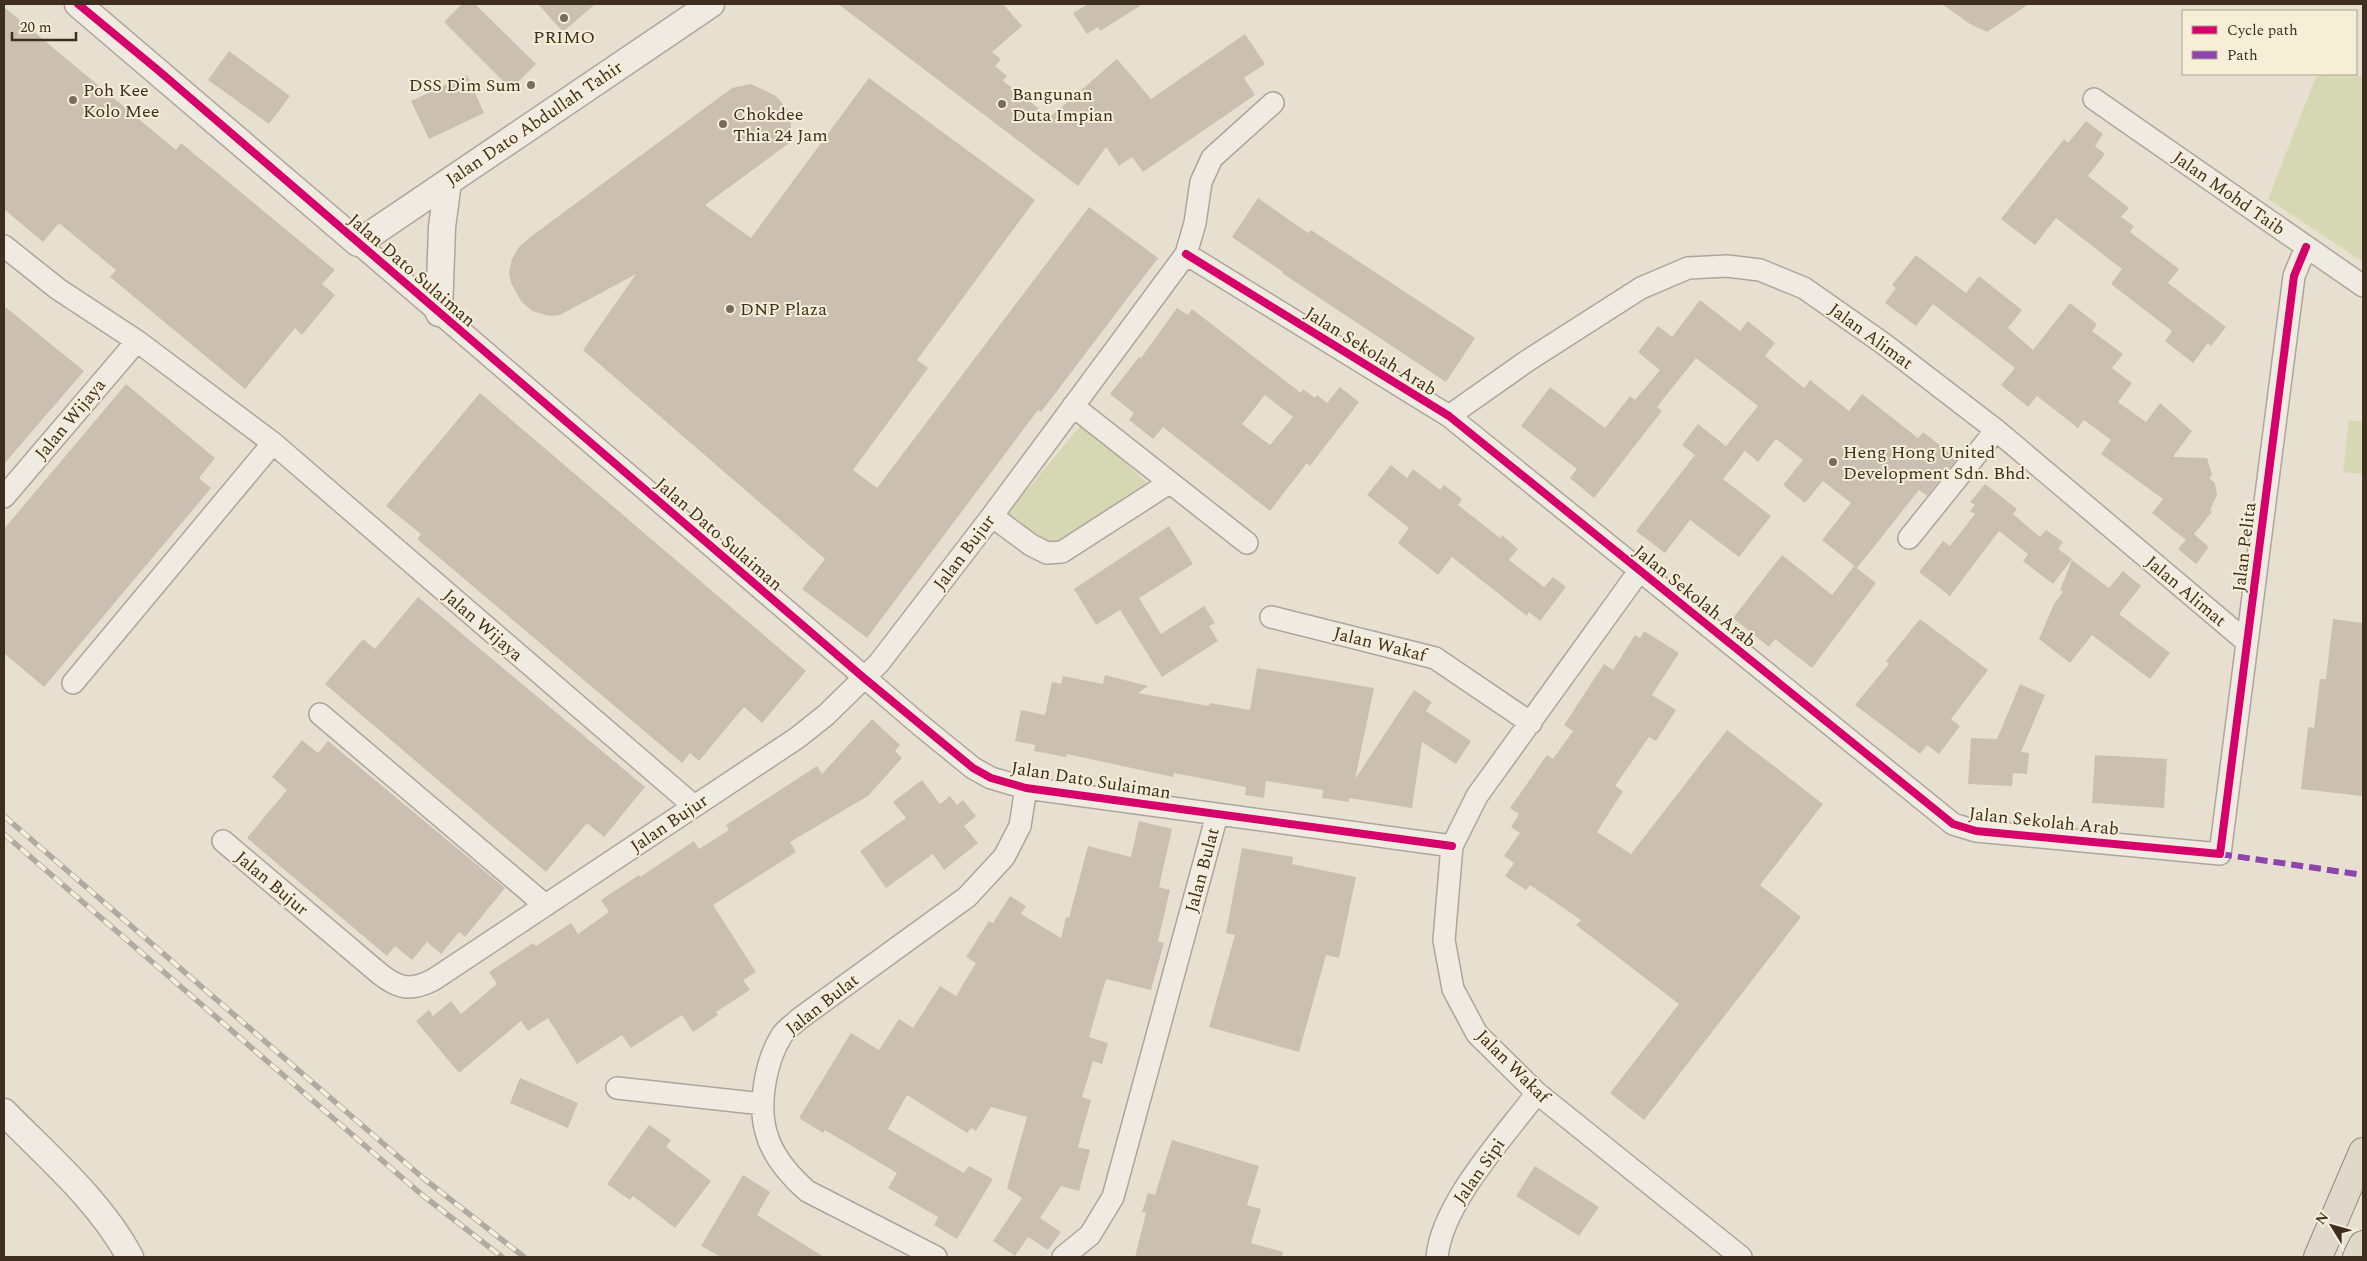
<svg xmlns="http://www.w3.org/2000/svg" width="2367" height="1261" font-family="Spectral,serif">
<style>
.green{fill:#d6d7b3}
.building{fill:#cbbfb2;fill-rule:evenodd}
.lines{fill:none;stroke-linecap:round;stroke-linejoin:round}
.minor-casing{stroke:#ada599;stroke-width:24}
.tertiary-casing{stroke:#ada599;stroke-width:29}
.trunk-casing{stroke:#928b80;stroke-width:30}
.minor{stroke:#efebe3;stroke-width:21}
.tertiary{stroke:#efebe3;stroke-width:26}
.trunk{stroke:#e0d9cb;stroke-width:28}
.rail-casing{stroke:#afaaa2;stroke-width:5.5}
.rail{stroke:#f7eed8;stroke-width:4;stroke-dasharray:11;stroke-linecap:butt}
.quiet{stroke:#8e44ad;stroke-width:6;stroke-dasharray:12 6;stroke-linecap:butt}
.cycleway-casing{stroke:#f7eed8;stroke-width:11}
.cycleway{stroke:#d6006c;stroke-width:8}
.poi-dot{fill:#786c5e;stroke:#f7eed8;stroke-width:2}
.labels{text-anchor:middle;stroke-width:4;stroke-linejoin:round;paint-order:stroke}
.poi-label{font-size:18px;fill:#3d2e20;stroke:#f7eed8;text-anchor:start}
.street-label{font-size:18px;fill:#3d2e20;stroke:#f7eed8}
</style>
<rect width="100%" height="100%" fill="#e7e0d1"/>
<path class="green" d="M2328,74H2351L2363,77V262L2268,199L2316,77Z
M2349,420L2363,422V474L2343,472Z
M1083,423L1147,483L1059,542L1043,541L1006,515Z"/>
<path class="building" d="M462,4H475L536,64L511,89L444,22Z
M538,4H595L563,32Z
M838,4H1003L1022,26L992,52L1001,59L995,66L1007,76L1003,81L1050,117L1117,59L1151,99L1245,34L1265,64L1244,78L1255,95L1143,172L1132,157L1119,166L1106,147L1078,186Z
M1088,4H1143L1100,31L1098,27L1087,34L1073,13Z
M1942,4H2029L1987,32L1970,24Z
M4,7L176,150L181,143L335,270L322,284L335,295L302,335L295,328L245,389L110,277L116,270L59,223L43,242L4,209Z
M229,51L290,96L269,124L208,80Z
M467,75L484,113L429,139L411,101Z
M869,78L1035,200L917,360L928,368L853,470L877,488L1089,207L1158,258L1041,412L1038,410L867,638L802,589L825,559L583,350L636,274L560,315L549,316L532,311L521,301L511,283L509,272L512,259L519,247L529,238L732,88L751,84L776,96L790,113L792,141L705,205L751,238Z
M2086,121L2103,134L2095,146L2105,154L2088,176L2129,208L2121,217L2134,226L2130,232L2179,269L2168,283L2226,327L2211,346L2208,343L2193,363L2165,341L2172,331L2111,284L2122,269L2056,218L2035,245L2001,219L2064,139L2068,143Z
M1258,198L1308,233L1311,230L1475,338L1446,382L1282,273L1283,272L1232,237Z
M1916,255L1966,293L1979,276L2022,310L2008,328L2033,350L2070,303L2097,324L2092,331L2123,354L2112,368L2132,383L2118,402L2146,422L2160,403L2192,431L2173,457L2207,458L2212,475L2209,478L2215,483L2217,495L2210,510L2212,512L2194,534L2209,547L2196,564L2178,549L2186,540L2152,513L2163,499L2101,454L2111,440L2084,420L2078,428L2037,396L2028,407L2001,385L2015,368L1933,304L1916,326L1885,303L1896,288L1892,285Z
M1700,300L1740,331L1748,321L1775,343L1765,356L1804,388L1810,380L1849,411L1862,394L1918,438L1923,432L1957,459L1927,496L1919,490L1857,568L1822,540L1851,503L1823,481L1805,503L1783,485L1803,460L1776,439L1758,462L1745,451L1723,479L1771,516L1739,557L1690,520L1665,553L1636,531L1695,455L1682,445L1698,424L1726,446L1758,406L1696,358L1657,407L1662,411L1594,498L1570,478L1577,469L1521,426L1550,387L1605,428L1630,396L1635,400L1660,370L1638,352L1658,326L1672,337Z
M4,306L84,371L4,464Z
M1177,308L1188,315L1192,309L1301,393L1303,389L1315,398L1317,395L1327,403L1340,387L1359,402L1310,466L1307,463L1270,511L1163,427L1153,439L1129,420L1134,413L1110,394L1139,357L1141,358ZM1265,395L1293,417L1270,445L1242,424Z
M126,384L215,458L199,478L211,488L44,687L4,653V529Z
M480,393L806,671L762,723L744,707L699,761L690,753L682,763L417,539L421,534L386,506Z
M1391,465L1407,478L1413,469L1440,490L1444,485L1462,499L1458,505L1500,538L1502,535L1518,549L1509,560L1544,587L1553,577L1566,587L1540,621L1529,612L1527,616L1452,557L1438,575L1398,543L1409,528L1367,495Z
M1985,484L2017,509L2013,514L2040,537L2046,530L2063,542L2058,549L2072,559L2053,584L2023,561L2028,554L1999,531L1950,596L1919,572L1943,541L1950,546L1975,514L1970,511L1975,505L1970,502Z
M1169,526L1193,564L1139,598L1161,634L1204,606L1215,623L1209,626L1218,641L1162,677L1120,610L1096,625L1074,589Z
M1782,555L1832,595L1854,566L1876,583L1812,668L1775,639L1769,647L1733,618Z
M2072,560L2109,588L2123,571L2141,586L2119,614L2170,653L2150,679L2092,635L2070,663L2039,639L2054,604L2063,592L2060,590Z
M418,597L645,787L604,837L587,823L546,872L325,684L363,639L375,649Z
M1920,619L1988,670L1951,719L1960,726L1939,754L1927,745L1920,754L1855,705L1889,664L1886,661Z
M2333,619L2363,623V796L2301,789L2308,727L2314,728L2320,679H2326Z
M1644,631L1679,653L1652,695L1676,710L1656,741L1649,737L1615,786L1623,791L1597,832L1631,854L1727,730L1823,804L1760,885L1801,917L1644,1120L1610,1093L1679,1004L1576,925L1581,920L1530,885L1526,890L1505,876L1514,863L1504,856L1520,833L1511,827L1519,814L1510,808L1547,755L1553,759L1573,731L1564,725L1604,664L1613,670L1635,635L1640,638Z
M1257,668L1374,688L1355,779L1414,690L1432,702L1426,711L1471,741L1456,764L1422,742L1412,808L1349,798V802L1322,798L1323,790L1266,781L1264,798L1245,795L1246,787L1174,773L1173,777L1067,754L1066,757L1034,751L1035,745L1015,741L1021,710L1045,715L1052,682L1061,684L1063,676L1103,684L1105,675L1148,686L1138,693L1209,706L1210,703L1250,710Z
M2020,684L2045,695L2021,752L2029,753L2027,774L2013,773L2012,786L1968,784L1971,738L1997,739Z
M872,719L900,745L895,751L902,758L868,796L790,842L796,852L713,905L756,972L743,980L750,990L716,1012L718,1015L693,1032L682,1015L631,1048L622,1035L577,1064L548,1018L528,1031L521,1021L459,1073L416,1021L429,1010L433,1016L451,1001L461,1014L497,984L489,972L533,943L536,946L571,923L578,934L609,912L601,900L639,875L640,877L694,841L699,849L729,830L726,825L817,766L822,774Z
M302,740L318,753L328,741L505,888L465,937L459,932L441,954L427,942L412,960L395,946L387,956L247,838L287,790L272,777Z
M2095,755L2167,759L2164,808L2092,803Z
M922,780L940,804L950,796L957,805L963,800L976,816L964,826L978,843L944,870L933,854L886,888L860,851L906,818L893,802Z
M1139,821L1172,829L1159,887L1170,890L1158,941L1164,943L1151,990L1106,979L1089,1037L1108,1043L1102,1064L1093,1061L1082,1097L1091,1100L1078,1147L1090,1150L1079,1191L1061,1186L1040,1218L1061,1232L1048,1250L1028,1237L1015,1256L993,1241L1022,1198L1007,1188L1027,1117L991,1107L976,1131L971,1128L967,1133L907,1095L888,1129L964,1173L969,1166L993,1179L957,1239L934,1225L938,1217L888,1188L897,1173L825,1130L823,1133L799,1118L851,1033L879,1050L899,1019L913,1028L940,986L956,996L976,963L966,957L989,921L993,923L1010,896L1026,906L1021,914L1061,938L1066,917L1069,918L1088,846L1131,857Z
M1242,848L1293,857L1292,864L1356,877L1339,958L1326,955L1299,1052L1209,1027L1235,935L1226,933Z
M520,1078L578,1103L568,1128L510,1103Z
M649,1125L671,1140L666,1147L711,1181L675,1228L633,1196L630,1200L607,1184Z
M1172,1140L1259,1166L1247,1205L1261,1209L1251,1243L1283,1252L1282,1257H1135L1146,1213L1142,1212L1148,1193L1155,1195Z
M1535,1166L1599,1207L1579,1236L1516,1196Z
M743,1175L770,1192L757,1215L824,1257H721L701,1246Z"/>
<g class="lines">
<g class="minor-casing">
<path id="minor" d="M2094,99L2363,286
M358,243L919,724L973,768L991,778L1026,788L1452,846
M4,246L58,289L137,341L273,443L694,806
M1186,254L1449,416L1953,824L1976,831L2220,854L2294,276L2306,247
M1073,406L1247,543
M1449,416L1527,361L1641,288L1688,268L1727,266L1760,270L1804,288L1884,344L1996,430L2247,642
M4,497L137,341
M992,516L1031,545L1047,553L1062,552L1169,483
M1909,538L1996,430
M1640,570L1477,796L1452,846L1444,940L1453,989L1477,1034L1537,1093L1741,1257
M1271,617L1435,658L1531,723
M73,683L273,443
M320,714L545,905
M223,841L380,974C399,989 411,991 433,980L797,738L826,715L879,663L992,516L1186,254L1195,223L1201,182L1212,158L1273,103
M617,1088L763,1104
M936,1257L807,1191C789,1175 772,1156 766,1132C758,1103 766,1060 782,1035C786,1029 794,1024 799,1019L967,897L1004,857L1020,826L1026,788
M1063,1257L1090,1235L1113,1197L1217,815
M1437,1257C1442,1203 1504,1137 1537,1093"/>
</g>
<g class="tertiary-casing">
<path id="tertiary" d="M78,4L358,243L711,4
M439,313L442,227L448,182
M4,1112C48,1157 100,1201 130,1257"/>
</g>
<g class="trunk-casing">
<path id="trunk" d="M2318,1257L2363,1152
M2357,1257L2363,1245"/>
</g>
<use href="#minor" class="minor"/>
<use href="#tertiary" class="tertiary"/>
<use href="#trunk" class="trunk"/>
<g class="rail-casing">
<path id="rail" d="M4,816L423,1178L524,1257
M4,834L421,1194L502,1257"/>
</g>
<use href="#rail" class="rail"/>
<path class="quiet" d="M2220,854L2363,875"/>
<g class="cycleway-casing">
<path id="cycleway" d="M78,4L159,71L864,678L973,768L991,778L1026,788L1452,846
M1186,254L1449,416L1953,824L1976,831L2220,854L2294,276L2306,247"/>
</g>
<use href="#cycleway" class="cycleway"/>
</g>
<g class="poi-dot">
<circle cx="564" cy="18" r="5"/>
<circle cx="531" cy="85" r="5"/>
<circle cx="73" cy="100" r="5"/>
<circle cx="1002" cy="104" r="5"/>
<circle cx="723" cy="124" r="5"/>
<circle cx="730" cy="309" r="5"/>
<circle cx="1833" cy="462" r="5"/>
</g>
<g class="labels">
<g class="poi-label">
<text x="564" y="43" text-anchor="middle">PRIMO</text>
<text x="521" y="91" text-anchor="end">DSS Dim Sum</text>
<text x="83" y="96">Poh Kee<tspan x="83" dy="21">Kolo Mee</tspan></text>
<text x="1012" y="100">Bangunan<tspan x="1012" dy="21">Duta Impian</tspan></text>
<text x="733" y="120">Chokdee<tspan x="733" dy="21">Thia 24 Jam</tspan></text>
<text x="740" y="315">DNP Plaza</text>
<text x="1843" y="458">Heng Hong United<tspan x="1843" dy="21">Development Sdn. Bhd.</tspan></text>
</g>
<g class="street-label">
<text transform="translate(534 123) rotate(-34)" y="6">Jalan Dato Abdullah Tahir</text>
<text transform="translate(2229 193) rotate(35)" y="6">Jalan Mohd Taib</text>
<text transform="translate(412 270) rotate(41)" y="6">Jalan Dato Sulaiman</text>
<text transform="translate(1871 336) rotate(36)" y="6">Jalan Alimat</text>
<text transform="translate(1371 351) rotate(32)" y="6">Jalan Sekolah Arab</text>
<text transform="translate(70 419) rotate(-50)" y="6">Jalan Wijaya</text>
<text transform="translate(719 534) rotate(41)" y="6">Jalan Dato Sulaiman</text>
<text transform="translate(2244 547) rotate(-83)" y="6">Jalan Pelita</text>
<text transform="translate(964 552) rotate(-53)" y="6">Jalan Bujur</text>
<text transform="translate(2186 591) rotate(40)" y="6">Jalan Alimat</text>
<text transform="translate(1695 596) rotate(39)" y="6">Jalan Sekolah Arab</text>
<text transform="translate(483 625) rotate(41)" y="6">Jalan Wijaya</text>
<text transform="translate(1380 644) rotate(14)" y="6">Jalan Wakaf</text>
<text transform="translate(1091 780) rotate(9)" y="6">Jalan Dato Sulaiman</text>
<text transform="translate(2044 821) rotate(6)" y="6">Jalan Sekolah Arab</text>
<text transform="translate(669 823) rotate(-34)" y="6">Jalan Bujur</text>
<text transform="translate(1202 870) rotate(-75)" y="6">Jalan Bulat</text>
<text transform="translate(272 883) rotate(40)" y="6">Jalan Bujur</text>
<text transform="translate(822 1004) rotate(-38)" y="6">Jalan Bulat</text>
<text transform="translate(1513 1066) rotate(45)" y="6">Jalan Wakaf</text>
<text transform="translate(1479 1171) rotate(-55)" y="6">Jalan Sipi</text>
</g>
</g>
<rect width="2367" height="1261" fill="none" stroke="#3d2e20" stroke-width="10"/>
<rect x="2182" y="10" width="175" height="65" fill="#f7eed8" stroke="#ada18e"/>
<rect x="2192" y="26" width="25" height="8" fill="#d6006c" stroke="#ada18e"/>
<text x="2227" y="35" font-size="15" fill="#3d2e20">Cycle path</text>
<rect x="2192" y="51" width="25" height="8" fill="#8e44ad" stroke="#ada18e"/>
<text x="2227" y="60" font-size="15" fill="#3d2e20">Path</text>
<g transform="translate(2332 1226) rotate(307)" stroke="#f7eed8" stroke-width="4" paint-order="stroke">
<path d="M0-4L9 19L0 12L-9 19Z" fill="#3d2e20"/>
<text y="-8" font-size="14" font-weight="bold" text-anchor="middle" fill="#3d2e20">N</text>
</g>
<path d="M12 32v8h64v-8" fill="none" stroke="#3d2e20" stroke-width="2.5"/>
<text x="20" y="32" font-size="15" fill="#3d2e20" stroke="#f7eed8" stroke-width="4" paint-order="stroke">20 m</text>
</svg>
